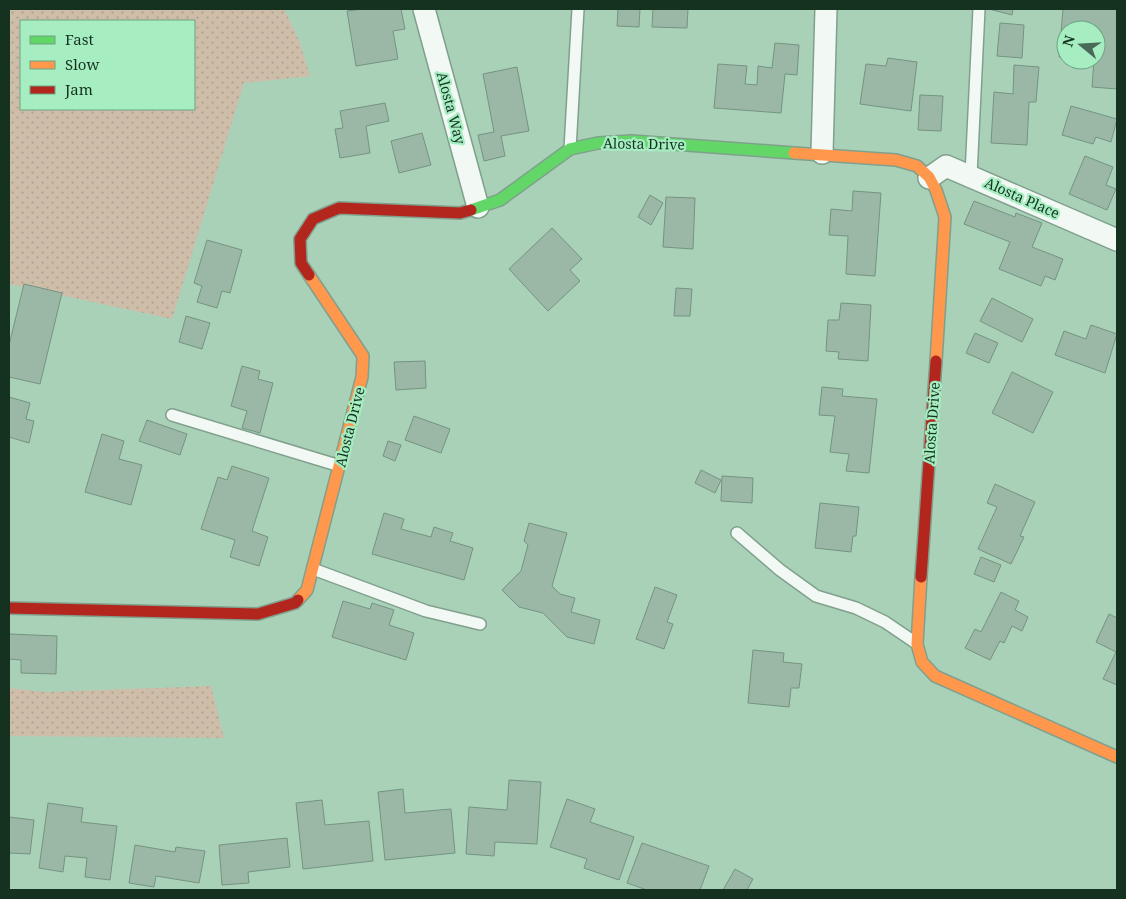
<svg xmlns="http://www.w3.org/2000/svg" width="1126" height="899" font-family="'Noto Serif',serif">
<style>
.grass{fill:url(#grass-dots);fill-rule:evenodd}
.building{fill:#9bb8a6;stroke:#749481}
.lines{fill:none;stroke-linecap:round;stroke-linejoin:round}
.lane-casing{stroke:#80a08d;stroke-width:14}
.street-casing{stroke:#80a08d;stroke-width:24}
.fast-casing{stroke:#80a08d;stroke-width:14}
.slow-casing{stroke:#80a08d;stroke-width:14}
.jam-casing{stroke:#80a08d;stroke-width:14}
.lane{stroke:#f2f8f4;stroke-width:11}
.street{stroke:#f2f8f4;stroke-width:21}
.fast{stroke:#63d668;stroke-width:11}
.slow{stroke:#ff974d;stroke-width:11}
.jam{stroke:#b3261e;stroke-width:11}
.labels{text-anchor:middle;stroke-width:4.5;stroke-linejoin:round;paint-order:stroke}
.street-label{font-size:14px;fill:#153221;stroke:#a6eec1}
</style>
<defs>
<pattern id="grass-dots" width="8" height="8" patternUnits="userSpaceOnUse" patternTransform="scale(1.25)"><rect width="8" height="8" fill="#cebda8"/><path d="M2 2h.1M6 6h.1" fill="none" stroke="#b0a390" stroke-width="1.8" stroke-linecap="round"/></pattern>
</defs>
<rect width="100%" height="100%" fill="#a9d1b8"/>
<path class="grass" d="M9,9H284L299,40L310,76L244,83L172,319L9,284ZM21,21H194V109H21Z
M211,686L224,738L9,736V688L46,692Z"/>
<path class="building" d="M362,9H401L405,29L393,31L398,59L356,66L347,11Z
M618,9H640L639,27L617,26Z
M653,9H688L687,28L652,27Z
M989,9H1013L1012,15Z
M1063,9H1117V89L1092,87L1094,60H1091H1096V30H1066V58L1059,57Z
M1000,23L1024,25L1022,58L997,56Z
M775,43L799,45L797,75L785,74L781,113L714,108L718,64L747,66L745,84L757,85L758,66L772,68Z
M888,58L917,62L911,111L860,104L866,64L886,66Z
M1014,65L1039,67L1036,102H1029L1027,145L991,143L994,92L1013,94Z
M517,67L529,131L501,136L505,156L484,161L478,135L494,132L483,74Z
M920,95L943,96L941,131L918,130Z
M385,103L389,121L366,126L370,153L340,158L335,129L343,128L340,111Z
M1071,106L1117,119L1111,142L1096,137L1093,144L1062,135Z
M422,133L431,165L399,173L391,141Z
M1085,156L1113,167L1106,185L1116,189L1107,210L1069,194Z
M853,191L881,193L875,276L846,274L848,236L829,235L831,209L852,211Z
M650,195L663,203L651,225L638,217Z
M666,197L695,198L693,249L663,247Z
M974,201L1015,217L1016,213L1042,223L1032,247L1063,259L1055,280L1045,276L1041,286L999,269L1010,242L964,224Z
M552,228L582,259L570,270L580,281L548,311L509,269Z
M207,240L242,250L230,293L222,291L217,308L197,302L202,286L194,283Z
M24,284L62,293L40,384L9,377V345Z
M676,288L692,289L690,316H674Z
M992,298L1033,319L1022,342L980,321Z
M841,303L871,305L868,361L838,359L839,352L826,351L828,320H839Z
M186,316L210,323L202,349L179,342Z
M1091,325L1117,334L1105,373L1055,355L1064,331L1086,339Z
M975,333L998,343L989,363L966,353Z
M425,361L426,388L396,390L394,362Z
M242,366L260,371L258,379L273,383L260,433L242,428L247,411L231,406Z
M1012,372L1053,392L1033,433L992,413Z
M822,387L843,389L842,396L877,399L869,473L846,471L849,454L830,452L835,416L819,415Z
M9,397L30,403L26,419L34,421L29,443L9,437Z
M414,416L450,429L441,453L405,440Z
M147,420L187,434L180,455L139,441Z
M102,434L124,441L119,459L142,465L131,505L85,492Z
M388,441L401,445L395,461L383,456Z
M232,466L269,478L252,531L268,537L259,566L230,557L235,540L201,529L218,477L227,480Z
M701,470L721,480L715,493L695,483Z
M722,476L753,478L752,503L721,501Z
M995,484L1035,502L1020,536L1024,537L1011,564L978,549L997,507L987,503Z
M820,503L859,507L856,536H853L851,552L815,548Z
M384,513L404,519L401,529L431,537L434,527L453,533L450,541L473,548L464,580L372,554Z
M529,523L567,533L552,586L560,594L575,598L571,612L600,620L594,644L567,637L543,613L519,607L502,590L521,571L528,545L524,541Z
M981,557L1001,565L994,582L974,574Z
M655,587L677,595L667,622L673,624L664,649L636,639Z
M1001,592L1019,601L1015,610L1028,617L1022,631L1012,626L1004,643L1000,641L990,660L965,648L975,629L981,632Z
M343,601L370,609L372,603L394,610L389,625L414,633L406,660L332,637Z
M1109,614L1117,618V685L1103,679L1116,652L1096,642Z
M9,634L57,636L56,674L21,673V660L9,659Z
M753,650L784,653L783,662L802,664L799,688H791L789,707L748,703Z
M509,780L541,782L537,844L495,842L494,856L466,854L469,807L507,810Z
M403,789L405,813L451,809L455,853L385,860L378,792Z
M567,799L595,809L590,822L634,837L619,880L584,868L587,859L550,847Z
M322,800L325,825L369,821L373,861L303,869L296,803Z
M48,803L83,808L81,822L117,826L110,880L85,877L87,858L65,856L63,872L39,868Z
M9,817L34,820L30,854L9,853Z
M287,838L290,867L248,872L249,883L222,885L219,845Z
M642,843L709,866L700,890H647L627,883Z
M135,845L175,852L176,847L205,851L199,883L156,876L154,887L129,883Z
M735,869L753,879L747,890H723Z"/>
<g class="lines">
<g class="lane-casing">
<path id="lane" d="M570,149L578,9
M971,175L979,9
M172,415L340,466
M737,533L780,570L816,596L856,608L885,622L916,643
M313,569L426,611L480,624"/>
</g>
<g class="street-casing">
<path id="street" d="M424,9L478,207
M822,153L826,9
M929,178L946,166L1117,240"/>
</g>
<g class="fast-casing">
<path id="fast" d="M471,210L500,200L570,149L598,143L632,141L794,153"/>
</g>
<g class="slow-casing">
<path id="slow" d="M794,153L896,160L917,166L929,177L936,190L945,217L936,361
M921,577L917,644L922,662L935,676L1117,757
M298,600L307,590L362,377L363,356L309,275"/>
</g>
<g class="jam-casing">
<path id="jam" d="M309,275L301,263L300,239L313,219L339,208L460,213L471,210
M921,577L936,361
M9,608L258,614L295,603L298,600"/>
</g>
<use href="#lane" class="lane"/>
<use href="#street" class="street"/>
<use href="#fast" class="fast"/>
<use href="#slow" class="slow"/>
<use href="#jam" class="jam"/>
</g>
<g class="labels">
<g class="street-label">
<text transform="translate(451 108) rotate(75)" y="5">Alosta Way</text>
<text transform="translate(644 144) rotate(1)" y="5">Alosta Drive</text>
<text transform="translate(1022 198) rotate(24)" y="5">Alosta Place</text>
<text transform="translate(932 423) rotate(-86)" y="5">Alosta Drive</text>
<text transform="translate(350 427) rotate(-76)" y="5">Alosta Drive</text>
</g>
</g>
<rect width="1126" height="899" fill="none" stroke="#153221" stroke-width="20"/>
<rect x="20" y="20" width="175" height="90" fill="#a6eec1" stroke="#6ca381"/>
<rect x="30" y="36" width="25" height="8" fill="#63d668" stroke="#6ca381"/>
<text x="65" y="45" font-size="15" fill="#153221">Fast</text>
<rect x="30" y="61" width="25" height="8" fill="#ff974d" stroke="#6ca381"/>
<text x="65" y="70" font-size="15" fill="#153221">Slow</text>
<rect x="30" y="86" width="25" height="8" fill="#b3261e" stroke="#6ca381"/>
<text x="65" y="95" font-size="15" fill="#153221">Jam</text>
<g transform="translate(1081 45) rotate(288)"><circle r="24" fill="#a6eec1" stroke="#6ca381"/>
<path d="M0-4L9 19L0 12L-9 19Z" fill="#496a56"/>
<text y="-8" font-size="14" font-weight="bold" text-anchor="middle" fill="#153221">N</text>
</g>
</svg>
